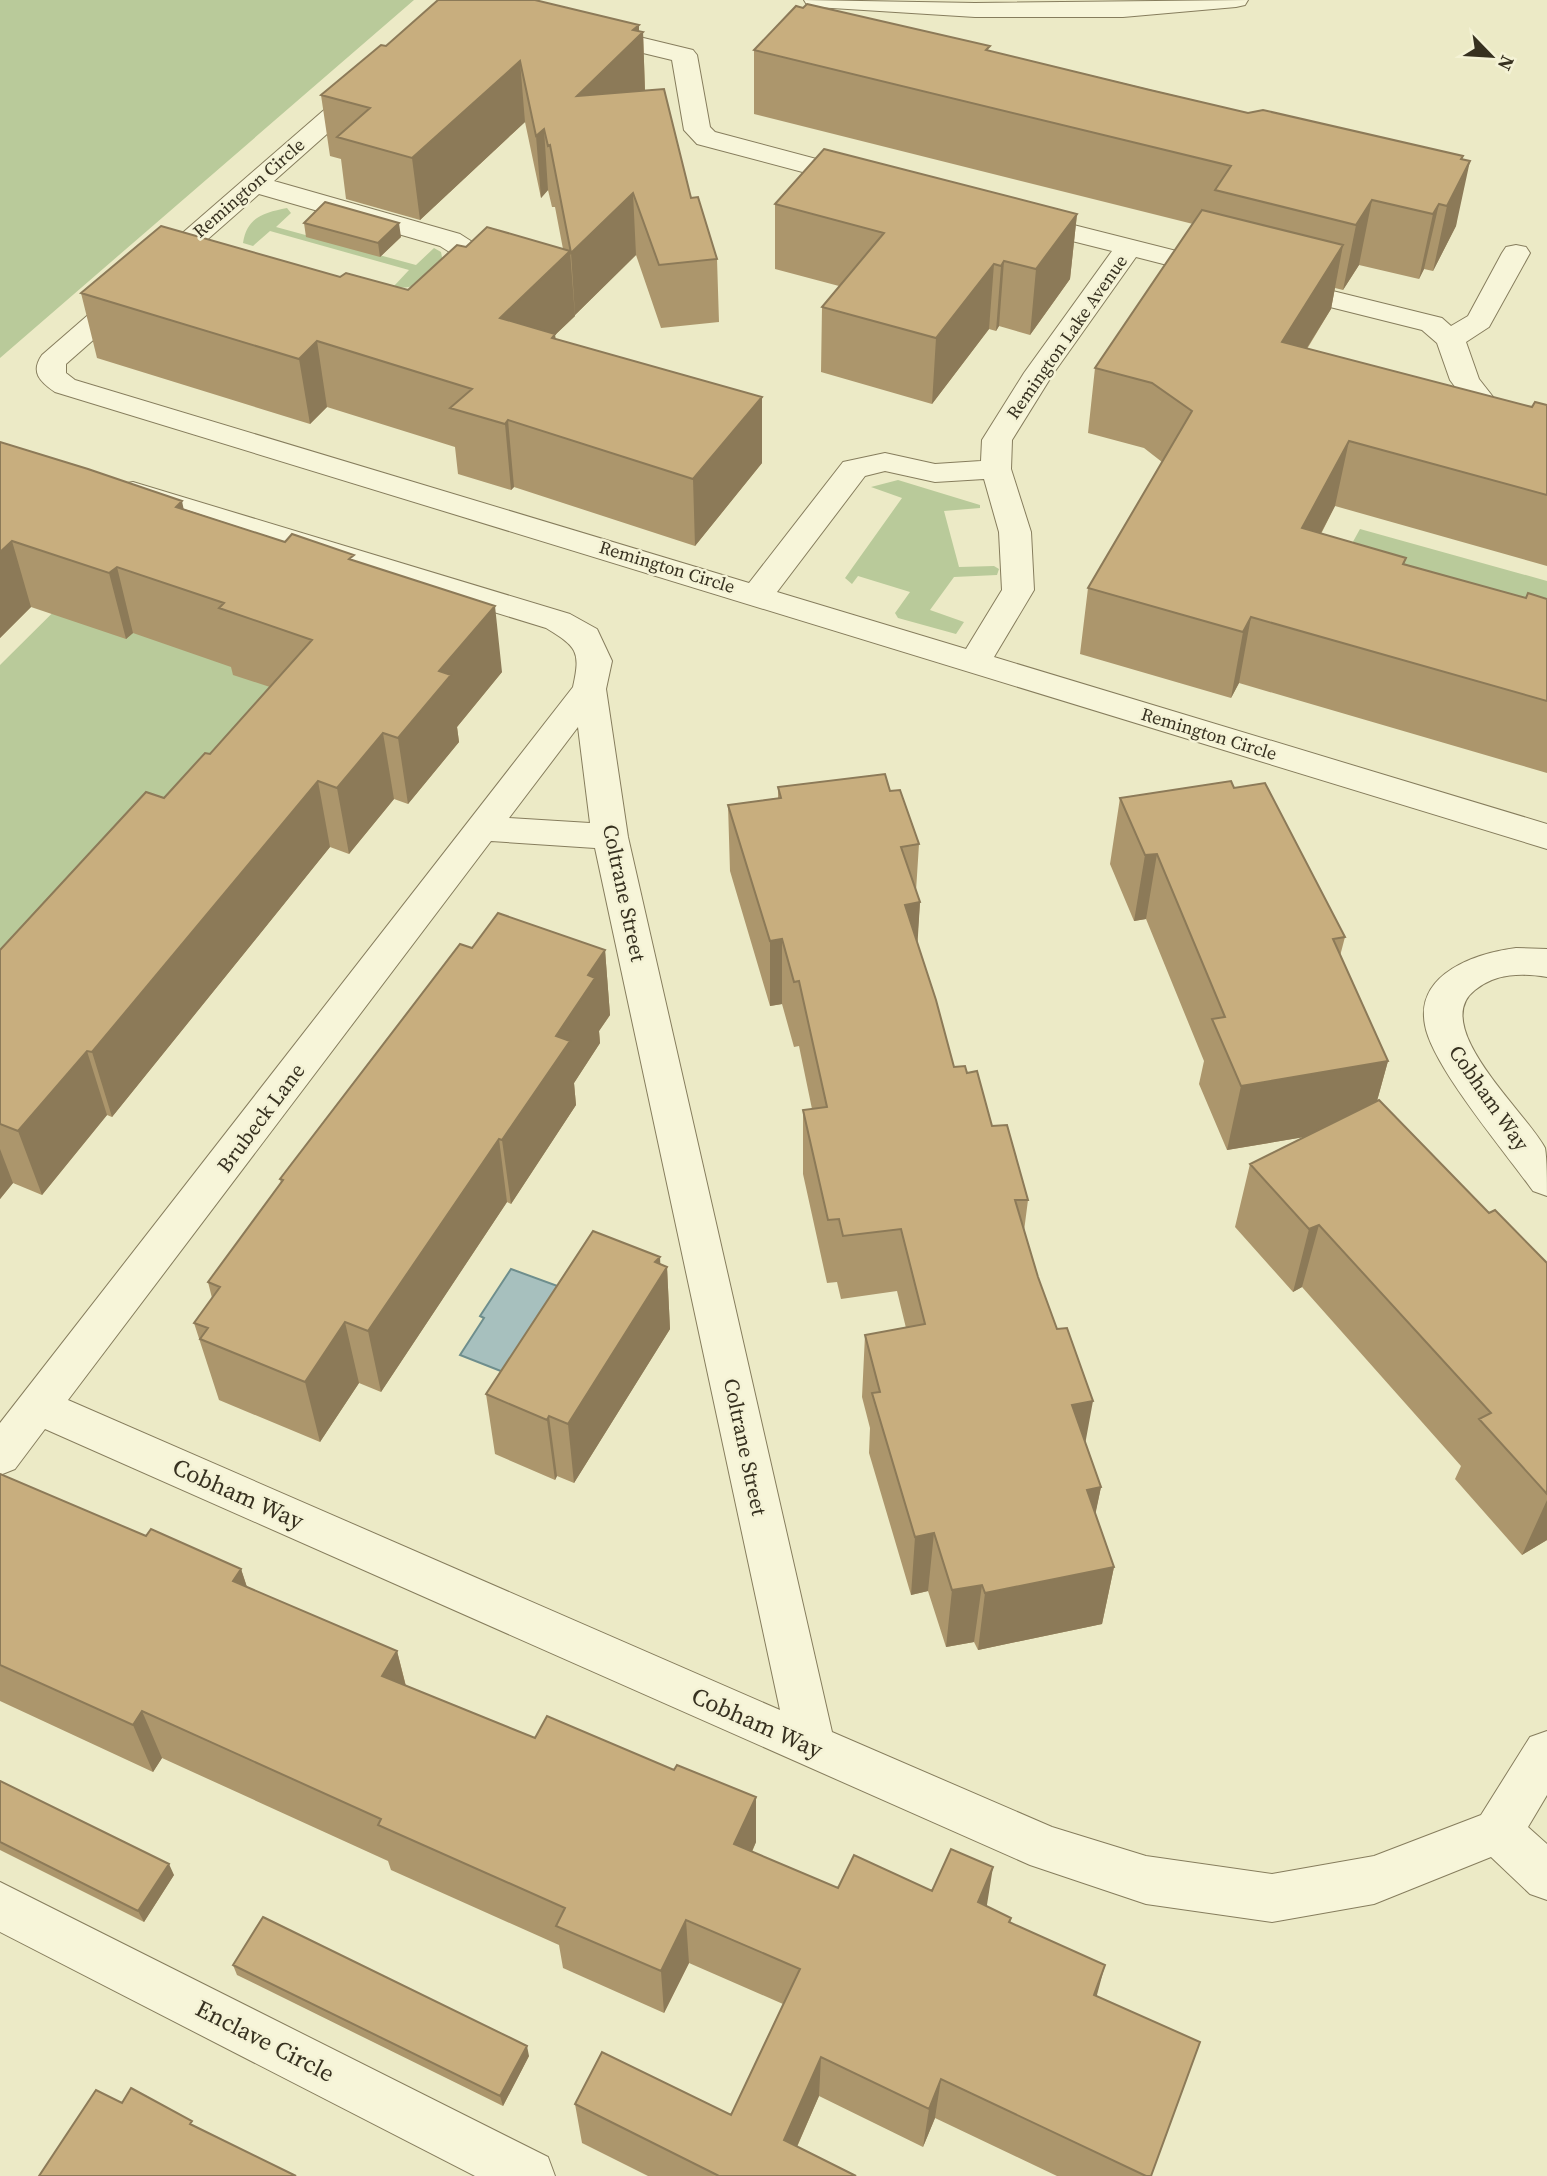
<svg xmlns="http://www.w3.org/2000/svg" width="1547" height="2176" font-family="'Source Serif 4',serif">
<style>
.green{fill:#b9ca9a}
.water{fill:#a7c0be;stroke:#6e8e8d;stroke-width:2}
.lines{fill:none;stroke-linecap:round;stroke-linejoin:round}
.minor-casing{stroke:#867d5d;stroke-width:2}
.minor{fill:#f7f5d9;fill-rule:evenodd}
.wall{fill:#ac966c}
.shaded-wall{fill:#8c7a58}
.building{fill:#c8ae7e;stroke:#8c7a58;stroke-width:2}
.labels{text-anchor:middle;stroke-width:5;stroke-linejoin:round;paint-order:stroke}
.far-street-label{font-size:18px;fill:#373120;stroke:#f4f2d5}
.street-label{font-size:21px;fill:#373120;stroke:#f4f2d5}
.near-street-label{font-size:24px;fill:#373120;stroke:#f4f2d5}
</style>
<rect width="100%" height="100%" fill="#eceac6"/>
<path class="green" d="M0,0H414L0,358Z
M287,208L291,213L276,227L416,265L434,248L441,252L443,262C431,275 414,293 394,286L409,270L270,231L253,246L243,243C247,217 263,213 287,208Z
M898,480L980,505V508L944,511L959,567L994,566L999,569L997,575L954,577L930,610L964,622L956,634L898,618L895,613L910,592L858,576L852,584L845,578L902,498L871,487Z
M1360,529L1547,581V650L1328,587Z
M135,531L393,616L0,1065V665Z"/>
<path class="water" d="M511,1269L563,1288L511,1375L460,1355L484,1318L480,1316Z"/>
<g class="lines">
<g class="minor-casing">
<path id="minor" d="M804,0L975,3L1248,0L1245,5L1236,7L1123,17H975L816,7L807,5Z
M594,26L693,50L697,55L710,127L715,132L869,173L872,179L869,185L859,187L697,144L684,130L672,60L585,39L581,34L585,29Z
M363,81L372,84L376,89L372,94L274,181L460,234L474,243L481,262C470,278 456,295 435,290L431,284L453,260L451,253L440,246L259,194L66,364V373L75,380L749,583L843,462L885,453L935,464L981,461L982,440L1024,373L1112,251L1016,227L1012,221L1016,215L1026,213L1232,265L1236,271L1232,277L1222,279L1136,257L1053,374L1012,440L1011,469L1031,532L1034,590L994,657L1547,824V849L55,392C40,382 30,372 42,355L354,84ZM885,471L935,482L984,479L999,532L1002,590L966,649L777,592L865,476Z
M1516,245L1526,247L1530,253L1489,327L1466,342L1479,379L1501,407L1547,418V436L1479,419L1450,380L1437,343L1422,330L1274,293L1270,287L1274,281L1284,279L1442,318L1451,326L1468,316L1502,253L1506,247Z
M133,482L570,614L597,629L612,661L606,689L628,837L832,1732L1052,1827L1146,1856L1272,1874L1374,1856L1481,1815L1530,1737L1547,1731V1795L1528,1827L1547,1844V1900L1530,1894L1491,1857L1374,1904L1272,1922L1146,1904L1030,1865L45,1429L15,1469L0,1475V1423L573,687C581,651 577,647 546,628L122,498L118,491L122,484ZM578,727L590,823L509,818ZM491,841L595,848L780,1710L68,1400Z
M1516,948L1547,949V977C1522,973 1496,973 1475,990C1428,1026 1527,1113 1545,1148C1547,1159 1547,1183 1547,1196L1533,1191C1506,1153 1432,1066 1425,1025C1415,973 1477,953 1516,948Z
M0,1882L548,2157L555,2176H475L0,1932Z"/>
</g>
<use href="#minor" class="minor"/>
</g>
<path class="wall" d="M639,25V31L643,32L645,91L717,259L719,322L661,328L636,255L575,315L574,310L575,316L555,335L556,340L762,397V463L695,546L514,487L511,490L458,474L455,447L327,407L310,424L97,358L81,293L340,277L408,290L466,247L563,249L555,207H552L548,190L541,198L525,122L420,220L346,199L341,159L330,156L321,95L386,46Z
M754,50L990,51L1248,113L1462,160L1456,226L1433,271L1424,269L1419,279L1359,265L1343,290L1335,288L1331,309L1307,349L1532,407L1547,405V566L1335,506L1321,534L1406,558L1404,564L1526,598L1547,599V773L1239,683L1231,698L1080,654L1088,588L1162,462L1144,448L1088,433L1095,368L1193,224L754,114Z
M775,204L1077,214L1070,279L1030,335L999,326L996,331L989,329L932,404L821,372L822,307L839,286L775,269Z
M304,223L401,237L380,257L306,237Z
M0,442L184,509L285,542L354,561L502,672L457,727L459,742L408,804L394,799L349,854L330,847L112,1117L107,1115L42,1195L13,1183L0,1199V950L210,754L270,687L233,675L231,667L133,633L126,639L31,607L0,638Z
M778,787L890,791L919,844L916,891L920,902L917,942L954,1067L967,1073L1028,1200L1024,1231L1085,1444L1101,1487L1095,1514L1114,1567L1102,1624L978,1650L974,1642L946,1647L928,1591L911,1595L869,1453L870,1428L862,1397L865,1335L906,1328L897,1291L841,1299L837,1282L827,1283L803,1174V1110L812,1109L799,1046L794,1047L782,1004L770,1006L730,871L728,805L778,798Z
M1234,788L1345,937L1340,956L1388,1061L1377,1101L1489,1213L1547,1263V1540L1522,1555L1455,1479L1461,1466L1302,1287L1293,1292L1235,1227L1250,1164L1304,1137L1227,1150L1199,1084L1204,1061L1146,919L1134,921L1110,864L1120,798Z
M472,948L605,950L610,1015L599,1031L600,1043L574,1083L576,1105L511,1204L507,1202L381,1392L359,1383L320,1442L219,1400L194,1323L212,1298L208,1282L281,1183L280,1179Z
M660,1264L667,1267L670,1329L574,1483L557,1476L555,1480L495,1454L486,1394Z
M0,1474L146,1536L241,1569L247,1587L397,1651L406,1686L756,1842L752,1852L838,1888L932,1891L986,1906L1011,1918L1010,1923L1097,1996L1151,2176H1057L935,2118L923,2147L819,2096L797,2147L856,2176H648L582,2143L575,2104L731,2115L783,2004L689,1963L664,2013L563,1968L559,1945L391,1870L388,1861L162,1758L153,1772L0,1701Z
M0,1781L174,1875L144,1922L0,1850Z
M233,1965L529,2056L503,2106L237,1975Z"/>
<path class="shaded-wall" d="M639,25V36L643,32L645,92L577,96L633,30Z
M520,61L525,122L420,220L412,158Z
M544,129L548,190L541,198L536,136Z
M1463,156L1455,192L1470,161L1456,226L1433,271L1447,206L1461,159Z
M633,193L636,255L575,315L571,253Z
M1372,200L1359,265L1343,290L1356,225Z
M1439,204L1424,269L1419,279L1433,214Z
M1077,214L1070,279L1030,335L1036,269Z
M399,223L401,237L380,257L378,243Z
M1343,245L1331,309L1270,407L1282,342Z
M570,251L575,316L555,335L560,400L500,318Z
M1004,261L999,326L996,331L1001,266Z
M994,264L989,329L932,404L936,338Z
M317,341L327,407L310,424L299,359Z
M762,397V463L695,546L693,479Z
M508,420L514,487L511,490L505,424Z
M1349,441L1335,506L1289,594L1302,528Z
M182,501L196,568L176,507Z
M12,541L31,607L0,638V552Z
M117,567L133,633L126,639L109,573Z
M495,606L502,672L457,727L459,742L408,804L398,738L439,671Z
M1251,617L1239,683L1231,698L1243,632Z
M383,733L394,799L349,854L337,788Z
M318,781L330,847L112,1117L92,1052Z
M1157,854L1146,919L1134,921L1145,855Z
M920,902L916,968L905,905Z
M782,939V1004L770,1006V941Z
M605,950L610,1015L599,1031L600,1043L574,1083L576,1105L511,1204L502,1140L588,975Z
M87,1051L107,1115L42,1195L18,1131Z
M1388,1061L1370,1126L1227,1150L1241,1086Z
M499,1139L507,1202L381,1392L368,1331Z
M0,1149L13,1183L0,1199Z
M1319,1225L1302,1287L1293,1292L1309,1229Z
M660,1257L661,1276L667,1267L670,1329L574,1483L568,1424L655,1262Z
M345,1322L359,1383L320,1442L305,1382Z
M1093,1401L1082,1461L1072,1405Z
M549,1416L557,1476L555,1480L547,1420Z
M1101,1487L1089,1545L1087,1490Z
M1547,1500V1540L1522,1555Z
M934,1533L928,1591L911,1595L915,1537Z
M1114,1567L1102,1624L978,1650L985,1593Z
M241,1569L257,1618L233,1581Z
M982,1585L974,1642L946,1647L952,1590Z
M397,1651L409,1699L382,1676Z
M142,1711L162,1758L153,1772L133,1725Z
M756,1797V1842L735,1889L734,1844Z
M169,1864L174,1875L144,1922L138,1911Z
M993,1867L986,1911L978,1902Z
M686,1920L689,1963L664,2013L661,1971Z
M1105,1965L1094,2006V1995Z
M527,2046L529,2056L503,2106L500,2096Z
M821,2057L819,2096L784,2176V2140Z
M941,2079L935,2118L923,2147L929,2109Z"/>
<path class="building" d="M438,0H535L639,25L633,30L643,32L577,96L664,89L691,198L698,197L717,259L659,265L633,193L571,253L550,145L548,146L544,129L536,136L520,61L412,158L337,137L370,108L321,95L381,45L386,46Z
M807,4L990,46L986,50L1150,90L1248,113L1263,110L1463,156L1461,159L1470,161L1447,206L1439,204L1433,214L1372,200L1356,225L1215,190L1231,166L754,50L796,6L803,8Z
M824,149L1077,214L1036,269L1004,261L1001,266L994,264L936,338L822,307L884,233L775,204Z
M325,202L399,223L378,243L304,223Z
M1202,210L1343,245L1282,342L1532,407L1535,402L1547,405V495L1349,441L1302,528L1406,558L1403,564L1526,598L1528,593L1547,599V701L1251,617L1243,632L1088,588L1192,411L1152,383L1095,368Z
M161,226L340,277L346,273L408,290L457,245L466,247L487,227L570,251L500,318L555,334L552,338L762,397L693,479L508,420L505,424L450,408L472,389L317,341L299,359L81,293Z
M0,442L88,469L182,501L176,507L285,542L292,534L354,555L349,559L495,606L439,671L451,675L398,738L383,733L337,788L318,781L92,1052L87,1051L18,1131L0,1124V950L146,792L164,798L205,753L210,754L312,640L219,608L224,603L117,567L109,573L12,541L0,552Z
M885,774L890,791L900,790L919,844L901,847L920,902L905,905L936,1000L954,1067L965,1066L967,1073L977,1071L992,1126L1007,1125L1028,1200H1015L1038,1277L1057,1329L1067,1328L1093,1401L1072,1405L1101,1487L1087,1490L1114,1567L985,1593L982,1585L952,1590L934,1533L915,1537L872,1393L880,1392L865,1335L925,1324L901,1229L843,1236L839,1219L828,1220L803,1110L827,1107L799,981L794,982L782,939L770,941L728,805L781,798L778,787Z
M1231,781L1234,788L1265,783L1345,937L1333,939L1388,1061L1241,1086L1212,1019L1225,1017L1157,854L1145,855L1120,798Z
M498,913L605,950L588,975L595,978L556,1036L570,1041L502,1140L499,1139L368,1331L345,1322L305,1382L200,1339L208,1328L194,1323L220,1287L208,1282L283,1180L280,1179L460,944L472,948Z
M1379,1100L1489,1213L1495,1210L1547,1263V1494L1479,1419L1491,1413L1319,1225L1309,1229L1250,1164Z
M593,1231L660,1257L655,1262L667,1267L568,1424L549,1416L547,1420L486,1394Z
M0,1474L146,1536L151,1529L241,1569L233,1581L397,1651L382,1676L535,1738L547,1716L674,1770L677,1765L756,1797L734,1844L838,1888L854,1855L932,1891L951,1849L993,1867L978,1902L1011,1918L1009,1922L1105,1965L1094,1995L1200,2042L1151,2176H1146L941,2079L929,2109L821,2057L784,2140L856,2176H719L575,2104L602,2052L731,2115L800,1969L686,1920L661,1971L556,1926L565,1908L378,1825L381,1819L142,1711L133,1725L0,1665Z
M0,1781L169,1864L138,1911L0,1842Z
M263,1917L527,2046L500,2096L233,1965Z
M131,2088L192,2121L190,2124L296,2176H39L96,2090L122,2103Z"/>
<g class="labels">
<g class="far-street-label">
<text transform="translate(249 188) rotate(-41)" y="6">Remington Circle</text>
<text transform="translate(1067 337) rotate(-55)" y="6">Remington Lake Avenue</text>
<text transform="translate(667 567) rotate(17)" y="6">Remington Circle</text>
<text transform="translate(1209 734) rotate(17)" y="6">Remington Circle</text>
</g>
<g class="street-label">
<text transform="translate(624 893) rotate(78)" y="7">Coltrane Street</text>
<text transform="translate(1489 1098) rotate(55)" y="7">Cobham Way</text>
<text transform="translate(261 1118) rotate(-53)" y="7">Brubeck Lane</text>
<text transform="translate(745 1447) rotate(78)" y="7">Coltrane Street</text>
</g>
<g class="near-street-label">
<text transform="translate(238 1494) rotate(24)" y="8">Cobham Way</text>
<text transform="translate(757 1723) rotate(24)" y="8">Cobham Way</text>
<text transform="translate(265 2041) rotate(27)" y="8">Enclave Circle</text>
</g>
</g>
<g transform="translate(1491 56) rotate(115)" stroke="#f4f2d5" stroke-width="5" paint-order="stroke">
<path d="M0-5L12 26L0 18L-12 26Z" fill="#373120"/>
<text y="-10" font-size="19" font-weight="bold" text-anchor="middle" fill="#373120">N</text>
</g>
</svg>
